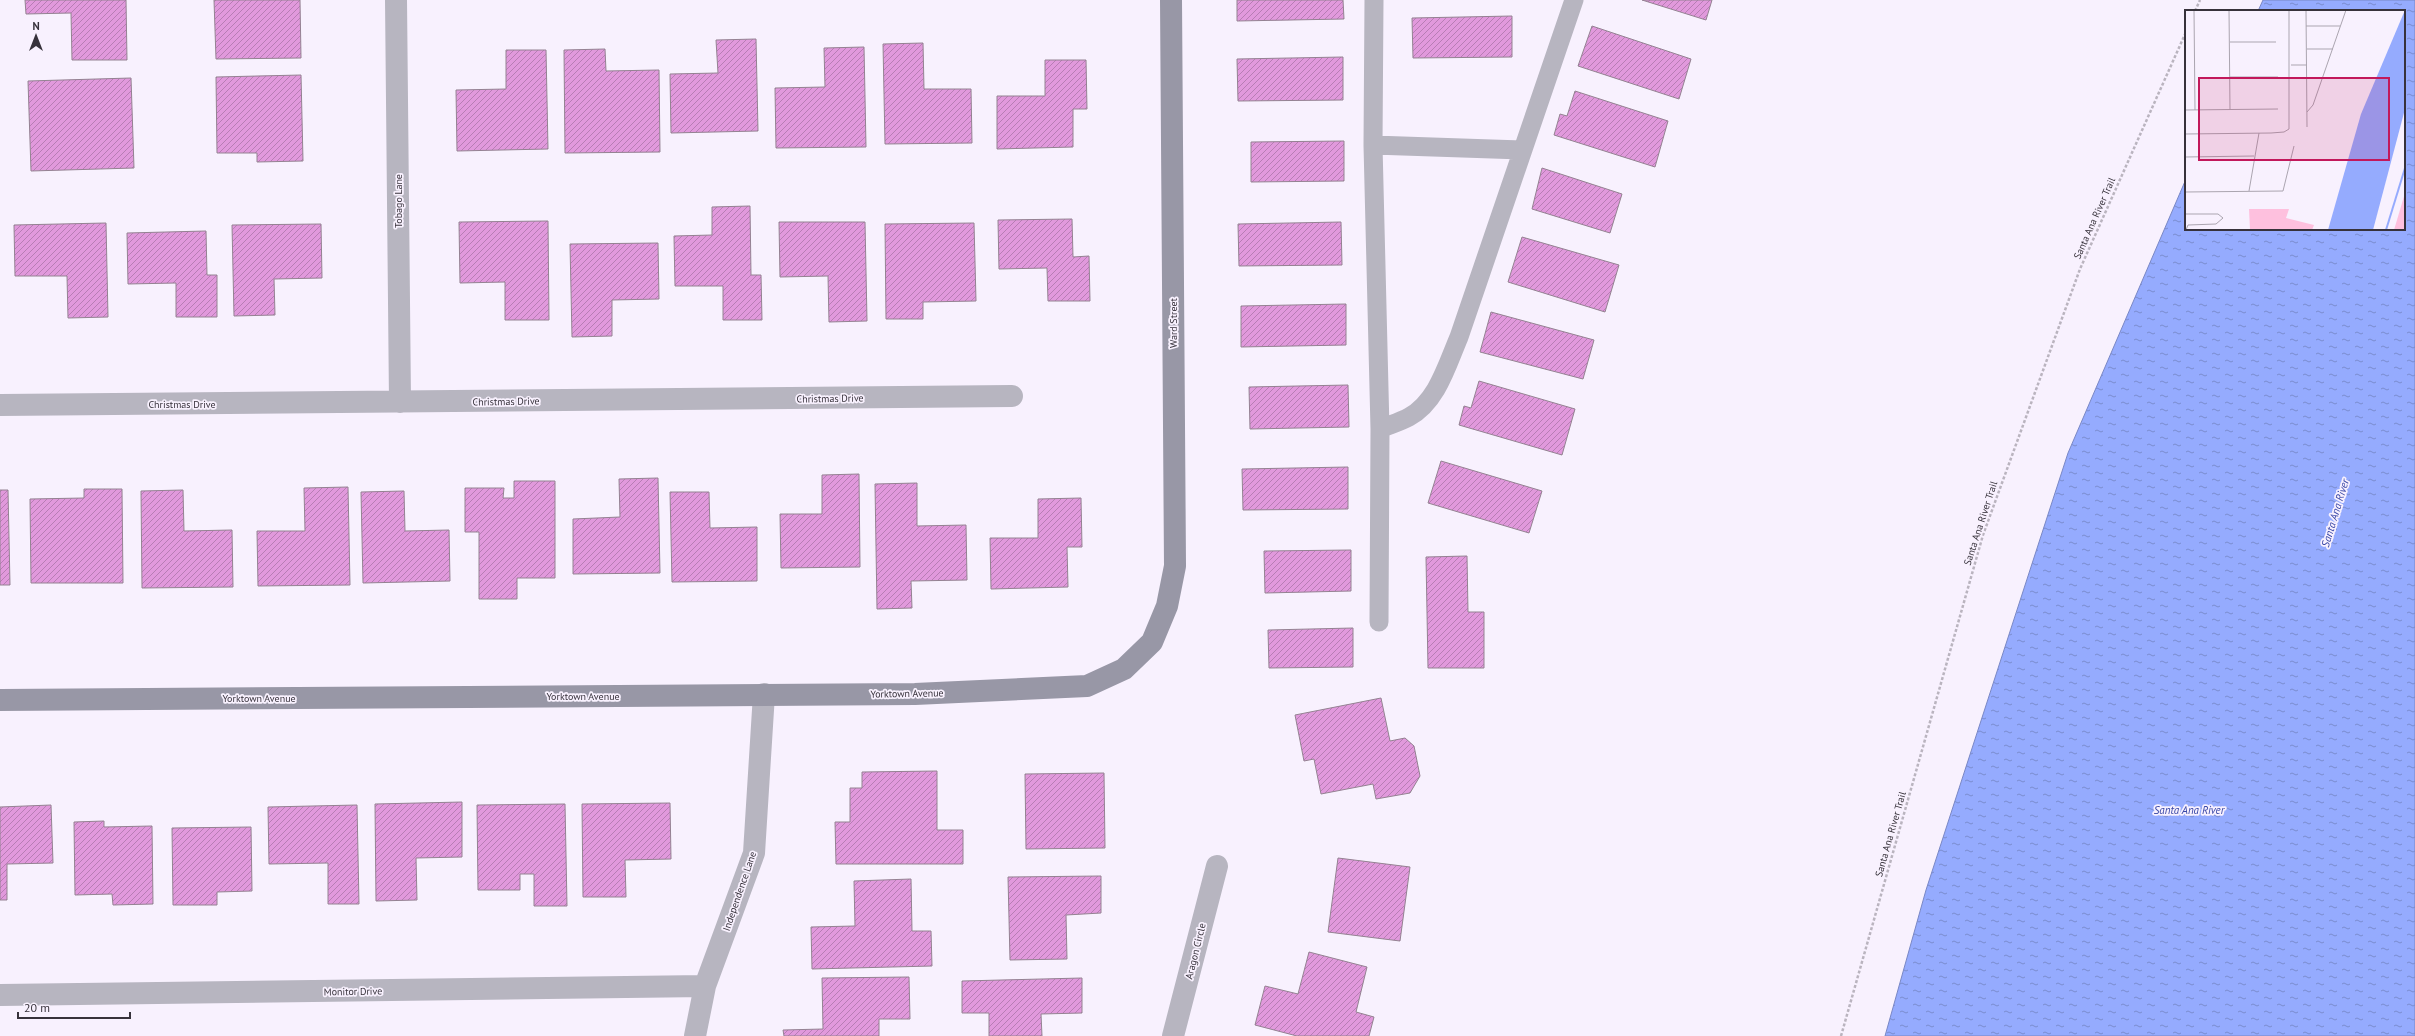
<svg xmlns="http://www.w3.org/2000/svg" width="2415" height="1036" font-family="'PT Sans',sans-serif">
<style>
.water{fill:url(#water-ripples);stroke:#7987c4}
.building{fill:url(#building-hatch);stroke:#948292}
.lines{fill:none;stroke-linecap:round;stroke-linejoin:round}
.path{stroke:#bab4bf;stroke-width:2.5;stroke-dasharray:3 2;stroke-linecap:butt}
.lane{stroke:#b7b5c0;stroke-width:19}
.street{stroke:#b7b5c0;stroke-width:22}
.secondary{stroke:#9897a6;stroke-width:22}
.labels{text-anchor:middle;stroke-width:3.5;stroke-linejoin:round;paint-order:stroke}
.street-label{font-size:10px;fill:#37323b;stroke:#f8f1fe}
.water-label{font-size:11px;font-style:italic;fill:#3847a6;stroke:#f8f1fe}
.inset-river{fill:none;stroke:#95abfe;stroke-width:2}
.inset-road{fill:none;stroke:#aba5b0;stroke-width:1}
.view{fill:#c2185b;fill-opacity:0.15;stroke:#c2185b;stroke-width:2}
.inset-edge{fill:none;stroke:#37323b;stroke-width:2}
</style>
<defs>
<pattern id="water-ripples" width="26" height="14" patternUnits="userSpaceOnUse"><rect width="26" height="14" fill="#95abfe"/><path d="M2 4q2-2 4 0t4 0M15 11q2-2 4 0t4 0" fill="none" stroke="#7a8ccf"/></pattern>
<pattern id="building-hatch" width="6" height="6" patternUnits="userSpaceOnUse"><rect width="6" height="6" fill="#e199dc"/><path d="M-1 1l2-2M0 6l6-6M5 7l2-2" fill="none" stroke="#b77db4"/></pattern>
</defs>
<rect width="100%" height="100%" fill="#f8f1fe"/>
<path class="water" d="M2263,0H2415V1036H1885L1926,890L2068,453L2186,179V229H2404V11H2258Z"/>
<path class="building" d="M25,0H126L127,60H72L71,13L26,14Z
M214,0H300L301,58L216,59Z
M1237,0H1343L1344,19L1237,21Z
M1642,0H1712L1706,20Z
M1512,16V57L1413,58L1412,18Z
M1592,26L1691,59L1679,99L1578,66Z
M756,39L758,131L671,133L670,74L718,73L716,40Z
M923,43L924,89H971L972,143L885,144L883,44Z
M864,47L866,147L776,148L775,88L825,87L824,48Z
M605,49L606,71L659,70L660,152L565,153L564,50Z
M506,50H546L548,149L457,151L456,90L506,89Z
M1343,57V100L1238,101L1237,59Z
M1045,60H1086L1087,109H1073V147L997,149V96H1045Z
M301,75L303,161L257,162V153H217L216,77Z
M131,78L134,168L31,171L28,81Z
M1575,91L1668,121L1655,167L1554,135L1560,114L1567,116Z
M1344,141V181L1251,182V142Z
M1542,168L1622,194L1610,233L1532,209Z
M750,206L751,275H761L762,320H723V286H675L674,236L712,235V207Z
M1072,219L1073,257L1089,256L1090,301H1048L1047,268L999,269L998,220Z
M548,221L549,320H505V282L460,283L459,222Z
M779,222H865L867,321L829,322L828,276L780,277Z
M1341,222L1342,265L1239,266L1238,224Z
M106,223L108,317L68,318L67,276H15L14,225Z
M974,223L976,301L923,302V319H886L885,224Z
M321,224L322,278L274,279L275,315L234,316L232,225Z
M206,231L207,275H217V317H176V283L128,284L127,233Z
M1522,237L1619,265L1605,312L1508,282Z
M658,243L659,299L612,300V336L572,337L570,244Z
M1346,304V345L1241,347V306Z
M1491,312L1594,340L1583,379L1480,352Z
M1479,381L1575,409L1562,455L1459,425L1464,406L1471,408Z
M1348,385L1349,427L1250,429L1249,387Z
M1441,461L1542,491L1529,533L1428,503Z
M1348,467V509L1243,510L1242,469Z
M859,474L860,567L781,568L780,514H822V475Z
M658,478L660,573L573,574V519L620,517L619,479Z
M514,481H555V578H517V599H479V532H465V488H504L503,498H514Z
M917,483V526L966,525L967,580L911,581L912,608L877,609L875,484Z
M348,487L350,585L258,586L257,531H305L304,488Z
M84,489H122L123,583H31L30,499L84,498Z
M0,490H8L10,585H0Z
M183,490L184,531L232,530L233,587L142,588L141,491Z
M404,491L405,531L449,530L450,581L363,583L361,492Z
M670,492H709L710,528L757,527V581L672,582Z
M1081,498L1082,547H1067L1068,587L991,589L990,538H1038V499Z
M1351,550V591L1265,593L1264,551Z
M1467,556L1468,612H1484V668H1428L1426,557Z
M1353,628V667L1269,668L1268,630Z
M1381,698L1390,741L1405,738L1414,746L1420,776L1410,793L1376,799L1373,784L1321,794L1314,759L1304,761L1295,715Z
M937,771V830H963V864H836L835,822H850V788H862V772Z
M1104,773L1105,848L1026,849L1025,774Z
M462,802V857L416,858L417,900L376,901L375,804Z
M670,803L671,859L625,860L626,897H583L582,804Z
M565,804L567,906H534V874H520V890H478L477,805Z
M51,805L53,863L7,864V900H0V807Z
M357,805L359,904H328V863L269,864L268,807Z
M104,821V827L152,826L153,904L113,905L112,894L75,895L74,822Z
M251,827L252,891L217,892V905H173L172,828Z
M1338,858L1410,867L1400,941L1328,932Z
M1101,876V913L1066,915L1067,959L1010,960L1008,877Z
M911,879L912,931H931L932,966L812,969L811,927L855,926L854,881Z
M1309,952L1367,967L1356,1012L1374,1017L1369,1036H1297L1255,1025L1265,986L1298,994Z
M909,977L910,1019H879V1036H784L783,1030L823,1029L822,978Z
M1082,978V1013L1041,1014L1042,1036H989V1013H962V981Z"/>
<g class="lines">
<path class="path" d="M2195,11L2200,0
M1841,1036L1983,535L2080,269L2186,32"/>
<path class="lane" d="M1374,0L1373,145L1380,429L1379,622
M1373,145L1522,150
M1380,429C1389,425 1400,422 1409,417C1437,402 1447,365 1459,337L1574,0"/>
<path class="street" d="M396,0L400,402
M0,405L1012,396
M0,995L705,986
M695,1036L705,986L754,853L764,694
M1173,1036L1217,866"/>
<path class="secondary" d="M0,700L915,694L1087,686L1124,669L1152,642L1167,606L1175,566L1171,0"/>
</g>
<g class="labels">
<g class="street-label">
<text transform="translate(398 201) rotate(-90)" y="4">Tobago Lane</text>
<text transform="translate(2094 218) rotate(-66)" y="4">Santa Ana River Trail</text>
<text transform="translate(1173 323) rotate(-90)" y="4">Ward Street</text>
<text transform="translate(830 398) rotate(-1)" y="4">Christmas Drive</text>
<text transform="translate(506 401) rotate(-1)" y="4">Christmas Drive</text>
<text x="182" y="408">Christmas Drive</text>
<text transform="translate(1980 523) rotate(-72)" y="4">Santa Ana River Trail</text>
<text transform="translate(907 693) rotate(-1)" y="4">Yorktown Avenue</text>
<text x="583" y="700">Yorktown Avenue</text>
<text x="259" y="702">Yorktown Avenue</text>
<text transform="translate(1890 834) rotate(-74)" y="4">Santa Ana River Trail</text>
<text transform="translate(739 891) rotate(-71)" y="4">Independence Lane</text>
<text transform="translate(1195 951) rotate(-76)" y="4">Aragon Circle</text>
<text transform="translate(353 991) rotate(-1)" y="4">Monitor Drive</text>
</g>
<g class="water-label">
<text transform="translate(2335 513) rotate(-73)" y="4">Santa Ana River</text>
<text x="2189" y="814">Santa Ana River</text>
</g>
</g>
<g transform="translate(2185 10)">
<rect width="220" height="220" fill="#f8f1fe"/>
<path d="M220,183V220H209Z" fill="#fec0de"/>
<path d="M64,199H104L101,208L129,215L127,220H65Z" fill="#fec0de"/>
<path d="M220,0V99L188,220H143L176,104Z" fill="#95abfe"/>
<path class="inset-river" d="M201,220L220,158"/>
<path class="inset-road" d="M9,0L10,100M44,0L45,100M121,0L122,117M121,16H155M45,32H91M122,39H148M106,55H122M45,67H93M0,100L93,99M122,102L128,95L161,0M0,124L86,123L99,122L104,119V0M0,147L69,146M64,181L74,123M0,182L98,181L109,136M0,204H33L38,208L31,214L3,215L1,220"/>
<path class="view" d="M14,68H204V150H14Z"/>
<rect width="220" height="220" class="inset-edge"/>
</g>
<g transform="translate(36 36)" stroke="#f8f1fe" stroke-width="3" paint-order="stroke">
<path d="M0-3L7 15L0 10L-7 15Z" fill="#37323b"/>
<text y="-6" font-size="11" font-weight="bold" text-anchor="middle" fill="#37323b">N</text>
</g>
<path d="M18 1012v6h112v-6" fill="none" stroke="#37323b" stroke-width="2"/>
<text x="24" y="1012" font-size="12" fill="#37323b" stroke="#f8f1fe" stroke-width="3" paint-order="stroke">20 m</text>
</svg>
